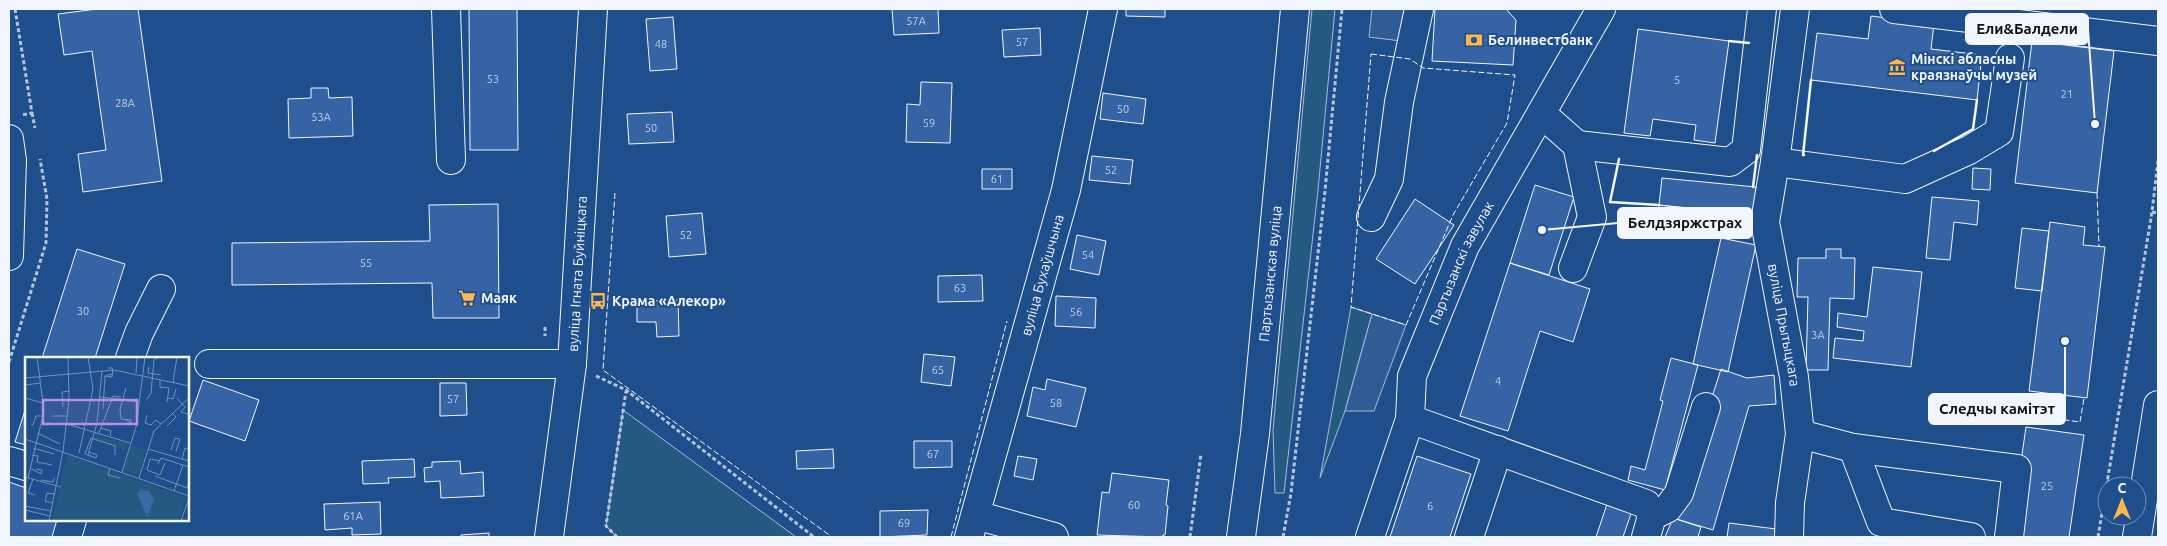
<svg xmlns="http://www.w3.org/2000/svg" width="2167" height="546" font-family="Ubuntu,sans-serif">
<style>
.green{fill:#245a82;stroke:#a8bbd7}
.parking{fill:#305b95;stroke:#a8bbd7}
.building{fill:#3563a3;stroke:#f2f6ff}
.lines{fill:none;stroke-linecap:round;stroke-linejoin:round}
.minor-casing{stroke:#f2f6ff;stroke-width:30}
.path{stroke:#b3c4dc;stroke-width:3;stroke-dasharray:4 2.5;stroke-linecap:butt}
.minor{stroke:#1f4e8c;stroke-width:28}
.fence{stroke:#f2f6ff;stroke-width:1;stroke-dasharray:6 2.5;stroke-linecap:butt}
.wall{stroke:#f2f6ff;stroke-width:2.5}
.labels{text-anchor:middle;stroke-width:4;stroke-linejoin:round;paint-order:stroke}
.number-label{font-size:11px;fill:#c3d1e8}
.poi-label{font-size:14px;font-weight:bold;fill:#f2f6ff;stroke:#1f4e8c;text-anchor:start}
.street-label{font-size:14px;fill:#f2f6ff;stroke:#1f4e8c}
.inset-road{fill:none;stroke:#7391ba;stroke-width:1}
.view{fill:#b691df;fill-opacity:0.15;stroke:#b691df;stroke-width:2.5}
.inset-edge{fill:none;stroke:#f2f6ff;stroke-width:2.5}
.leader{fill:none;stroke:#f2f6ff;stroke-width:2}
.callout-dot{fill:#f2f6ff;stroke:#1f4e8c;stroke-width:2}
.callout{fill:#f2f6ff;stroke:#f2f6ff;stroke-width:2}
.callout-label{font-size:15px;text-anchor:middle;font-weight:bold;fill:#111}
</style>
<rect width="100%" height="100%" fill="#1f4e8c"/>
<path class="green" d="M1312,9H1335L1318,190L1284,493H1275L1273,430Z
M1351,307L1372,314L1345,411L1320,478Z
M623,410L796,537H617L606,526Z"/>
<path class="parking" d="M1372,9H1415L1409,42L1369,37Z
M1372,314L1406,325L1374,411H1345Z"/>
<path class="building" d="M97,9H138L162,181L83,192L78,154L106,150L92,51L64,55L58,14Z
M469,9H517L518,150H470Z
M892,9H938L939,33L894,35Z
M1126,9H1165V17L1126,16Z
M1435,9H1506L1516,20L1513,65L1432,61Z
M1871,16L1934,24L1931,49L1982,55L1977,100L1811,80L1817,33L1868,39Z
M673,17L677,69L650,71L646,19Z
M1040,28L1041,55L1004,57L1002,30Z
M1638,29L1729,41L1715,143L1694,140L1696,125L1653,119L1650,136L1624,133Z
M2032,41L2114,51L2097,193L2015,183Z
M921,82L952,83L950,143L906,142L907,104L920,105Z
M311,88H328L329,98L352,97L353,136L289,138L288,99L311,98Z
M1103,93L1146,99L1143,124L1100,119Z
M672,112L674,142L629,144L627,114Z
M1092,156L1133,160L1130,184L1089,180Z
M1973,168L1991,169L1990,190L1972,189Z
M982,169H1012V189H982Z
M1662,178L1756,187L1753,215L1659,205Z
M1535,185L1574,197L1549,275L1510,263Z
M1932,197L1979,201L1977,225L1954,222L1950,260L1926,258Z
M1415,199L1454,225L1415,284L1376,259Z
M498,204L499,318H433L432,283L232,285V243L430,241L429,205Z
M1659,205L1707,210L1705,234L1657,229Z
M702,213L706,254L669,257L666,216Z
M2050,222L2085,227L2083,245L2105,247L2087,398L2029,391Z
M2022,228L2049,231L2042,291L2015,288Z
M1077,235L1106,241L1099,275L1070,269Z
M1721,238L1756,245L1728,372L1693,364Z
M77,249L125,264L95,358H42Z
M1826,249H1841V258H1855L1854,299L1830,298L1828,370H1806L1808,297H1797L1798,258H1826Z
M1510,263L1590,289L1573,342L1540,331L1508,431L1460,416Z
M1873,267L1922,272L1911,367L1833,358L1835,338L1863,341L1864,331L1837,327L1838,313L1867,317Z
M982,275L983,301L938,302V276Z
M1056,296L1096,298L1095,328L1055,326Z
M678,300L679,336L657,337L656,322H637V301Z
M924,354L955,357L951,386L921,382Z
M1671,358L1698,365L1665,490L1628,480L1631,466L1645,470L1663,401L1660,400Z
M1721,369L1747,378L1774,375L1776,404L1749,406L1713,530L1673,518Z
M1047,379L1086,388L1076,427L1027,416L1033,387L1045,390Z
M203,380L259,400L245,441L189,421Z
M440,383H466L467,415L440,416Z
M26,407V445L15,442Z
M2026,427L2084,435L2069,537H2010Z
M914,441H952V467L914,468Z
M833,449L834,468L797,469L796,451Z
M1018,456L1037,459L1033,480L1014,476Z
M1417,456L1471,474L1450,537H1390Z
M414,459L415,477L388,478L389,483L363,484L362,461Z
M460,461L461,474L483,472L484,496L441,498L440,481L425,482L424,468L432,467V462Z
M1112,473L1169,480L1166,505L1168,506L1165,535H1163L1162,537L1097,535L1102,492L1109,493Z
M9,482L26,488V520H63L56,537H9Z
M1609,498L1634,505L1623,537H1596Z
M380,502L381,534L352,535V528L325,530L324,504Z
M928,510L927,535L880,537V511Z
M1673,518L1701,527L1698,537H1665Z
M1729,523L1776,529L1775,537H1727Z
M489,533V537H461V535Z"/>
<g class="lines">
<g class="minor-casing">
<g id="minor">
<path d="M446,9L451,160"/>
<path id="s1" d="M1795,9L1775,162L1765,222L1794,377L1800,434L1853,448L2017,469L2009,537"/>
<path d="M1894,9L2158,41"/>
<path d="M1542,114L1577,145L1592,217L1573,268"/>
<path d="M9,139L12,160L9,256"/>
<path d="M1577,145L1730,162L1746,150L1762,9"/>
<path d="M1775,162L1905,179L1969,150L1999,132L2010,58"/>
<path d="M1371,217L1389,179L1399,102L1419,9"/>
<path d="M130,358L139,333L161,289"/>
<path d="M209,364H572"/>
<path d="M1410,419L1646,504L1652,516L1646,537"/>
<path d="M1853,448L1881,522L1971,537"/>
<path d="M9,461L26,466"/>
<path d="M976,515L1054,537"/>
<path d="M1652,516L1668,508L1679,493L1706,407"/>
<path d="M67,537L72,520"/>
<path id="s2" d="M549,537L572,364L593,9"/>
<path id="s3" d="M969,537L1066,190L1103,9"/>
<path id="s4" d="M1241,537L1255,434L1295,9"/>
<path id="s5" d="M1370,537L1410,419L1412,376L1465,246L1601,9"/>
<path d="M1469,537L1498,450"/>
<path d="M1789,537L1790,503L1800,434"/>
<path d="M2137,537L2158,405"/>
</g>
</g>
<path class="path" d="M15,9L32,113L22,115
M32,113L35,128
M2152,212L2158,213
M545,327V336
M9,362L46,243L47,199L40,159
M596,376L626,390L814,537
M2107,481L2119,483
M617,537L606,526L626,391
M1190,537L1201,454
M1283,537L1291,493L1325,191L1342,9
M2098,537L2152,212L2158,161"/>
<use href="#minor" class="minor"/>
<path class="fence" d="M1371,54L1410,59L1423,68L1515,75L1507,123L1453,215L1406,325L1351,307Z
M615,193L603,370L832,537
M2097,193L2099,246
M2008,425L2009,412L2080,422L2084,398
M951,537L1007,321"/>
<path class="wall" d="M1729,41L1749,43
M1934,151L1973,129L1977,100
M1804,155H1803L1811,80
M1619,159L1610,202L1659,205
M1753,187L1757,155"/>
</g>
<defs>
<g id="bank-bare" transform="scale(1.35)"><path d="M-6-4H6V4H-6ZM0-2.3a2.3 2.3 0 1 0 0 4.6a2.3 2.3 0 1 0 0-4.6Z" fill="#ffb74d" stroke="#1f4e8c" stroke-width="2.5" paint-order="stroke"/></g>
<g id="museum-bare" transform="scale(1.35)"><path d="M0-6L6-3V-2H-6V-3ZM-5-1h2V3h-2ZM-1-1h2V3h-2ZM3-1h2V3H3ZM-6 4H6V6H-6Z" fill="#ffb74d" stroke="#1f4e8c" stroke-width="2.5" paint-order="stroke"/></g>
<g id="supermarket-bare" transform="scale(1.35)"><path d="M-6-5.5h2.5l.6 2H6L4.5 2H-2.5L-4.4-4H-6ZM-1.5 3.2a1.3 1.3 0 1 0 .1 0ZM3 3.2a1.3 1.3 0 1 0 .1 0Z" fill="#ffb74d" stroke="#1f4e8c" stroke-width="2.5" paint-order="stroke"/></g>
<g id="bus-bare" transform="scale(1.35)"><path d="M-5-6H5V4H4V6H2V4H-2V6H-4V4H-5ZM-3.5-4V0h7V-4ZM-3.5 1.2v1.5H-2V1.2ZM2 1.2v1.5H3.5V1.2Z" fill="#ffb74d" stroke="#1f4e8c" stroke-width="2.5" paint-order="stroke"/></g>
</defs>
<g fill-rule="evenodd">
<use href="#bank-bare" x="1474" y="40"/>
<use href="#museum-bare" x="1897" y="67"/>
<use href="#supermarket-bare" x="467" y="298"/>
<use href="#bus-bare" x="598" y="301"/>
</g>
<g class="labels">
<g class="number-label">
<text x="916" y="25">57А</text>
<text x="1022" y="46">57</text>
<text x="661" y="48">48</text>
<text x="493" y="83">53</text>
<text x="1677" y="84">5</text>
<text x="2067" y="98">21</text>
<text x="125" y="107">28А</text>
<text x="1123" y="113">50</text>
<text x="321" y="121">53А</text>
<text x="929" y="127">59</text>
<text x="651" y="132">50</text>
<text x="1111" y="174">52</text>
<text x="997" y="183">61</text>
<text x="686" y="239">52</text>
<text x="1088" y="259">54</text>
<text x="366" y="267">55</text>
<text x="960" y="292">63</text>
<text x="83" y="315">30</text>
<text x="1076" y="316">56</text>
<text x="1818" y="339">3А</text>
<text x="938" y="374">65</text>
<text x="1498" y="385">4</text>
<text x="453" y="403">57</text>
<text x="1056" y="407">58</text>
<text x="933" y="458">67</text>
<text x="2047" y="490">25</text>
<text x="1134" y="509">60</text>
<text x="1430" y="510">6</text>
<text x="353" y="520">61А</text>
<text x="904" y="527">69</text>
</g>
<g class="poi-label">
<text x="1488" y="45">Белинвестбанк</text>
<text x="1911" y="64">Мінскі абласны<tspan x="1911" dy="16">краязнаўчы музей</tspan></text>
<text x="481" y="303">Маяк</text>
<text x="612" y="306">Крама «Алекор»</text>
</g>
<g class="street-label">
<text dy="5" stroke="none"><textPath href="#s5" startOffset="291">Партызанскі завулак</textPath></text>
<text dy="5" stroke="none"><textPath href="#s4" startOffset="265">Партызанская вуліца</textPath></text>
<text dy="5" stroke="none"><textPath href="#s2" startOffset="265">вуліца Ігната Буйніцкага</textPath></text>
<text dy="5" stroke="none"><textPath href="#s3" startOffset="272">вуліца Бухаўшчына</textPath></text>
<text dy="5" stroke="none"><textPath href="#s1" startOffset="320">вуліца Прытыцкага</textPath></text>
</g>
</g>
<g transform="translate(25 357)">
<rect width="164" height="164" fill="#1f4e8c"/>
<path d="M71,78L91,84L90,88L92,84L102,86L100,93L70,82ZM106,89L121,93L113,118L98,113ZM42,98L161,141L154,164H27Z" fill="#245a82"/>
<path d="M117,133L124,134L129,143L122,160L112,136Z" fill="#3b69a3"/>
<path class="inset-road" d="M124,10L123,16L136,18M83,11H87L88,15L87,20L80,19L88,17M111,16L112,1M0,21L89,13L164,29M135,23V30L144,31L142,45M148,25L152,0M0,28L16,26M75,40L96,42M0,41L18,46M143,41L148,42L151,32M152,41L160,50L156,55L164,57M122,42L126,36L129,3L134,0M96,43L114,45M38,50L37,35L45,34M78,52L80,19M122,58L120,66L126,68L131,63L136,67M27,59H43M99,62L106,66V63L96,62L95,52L101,31M6,67L8,68L11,59H17M42,67L105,86M142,69L151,60L147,56M76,71L86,74L85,79M12,76L35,87M74,76L88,39L96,40M0,82L164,139M8,91L29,97M123,92L164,104M146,93L150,81L155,82L151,94M38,94L44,43L43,0M64,95L72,98L71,101L60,97L66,81L90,89V98M54,96L68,32L63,0M7,98L13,99L12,105L27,108M63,98L72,66L77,14M157,102L160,91L164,92M135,104L125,102L122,113L135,118L140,106M133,107L136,101L164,110M5,111L16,117L17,113L11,112M85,111L83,118L95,121M97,115L111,70L120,0M130,119L162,131L164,124M0,120L36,130M3,121L19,54L12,0M114,121L129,74L164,41M8,122L3,136L10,138M16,123L28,125L29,121M149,134L158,108M28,146L20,144L22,136L29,137M0,149L26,154M0,153L25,159M24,164L38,94M156,164L164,141"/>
<path class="view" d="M18,43H112V67H18Z"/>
<rect width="164" height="164" class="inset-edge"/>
</g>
<path class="leader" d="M2095 124L2088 29M1542 230L1618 223M2065 341L2065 409"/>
<g class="callout-dot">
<circle cx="2095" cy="124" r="5"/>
<circle cx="1542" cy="230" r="5"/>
<circle cx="2065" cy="341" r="5"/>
</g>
<g class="callout">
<rect x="1966" y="14" width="122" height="30" rx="5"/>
<rect x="1618" y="208" width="134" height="30" rx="5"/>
<rect x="1929" y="394" width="136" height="30" rx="5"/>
</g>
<g class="callout-label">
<text x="2027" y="34">Ели&amp;Балдели</text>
<text x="1685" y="228">Белдзяржстрах</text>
<text x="1997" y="414">Следчы камітэт</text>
</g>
<rect width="2167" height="546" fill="none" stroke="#f2f6ff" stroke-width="20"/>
<g transform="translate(2122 501)"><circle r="24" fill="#1f4e8c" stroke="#7391ba"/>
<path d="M0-4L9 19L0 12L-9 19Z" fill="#ffb74d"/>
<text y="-8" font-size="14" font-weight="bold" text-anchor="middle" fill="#f2f6ff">С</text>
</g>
</svg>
